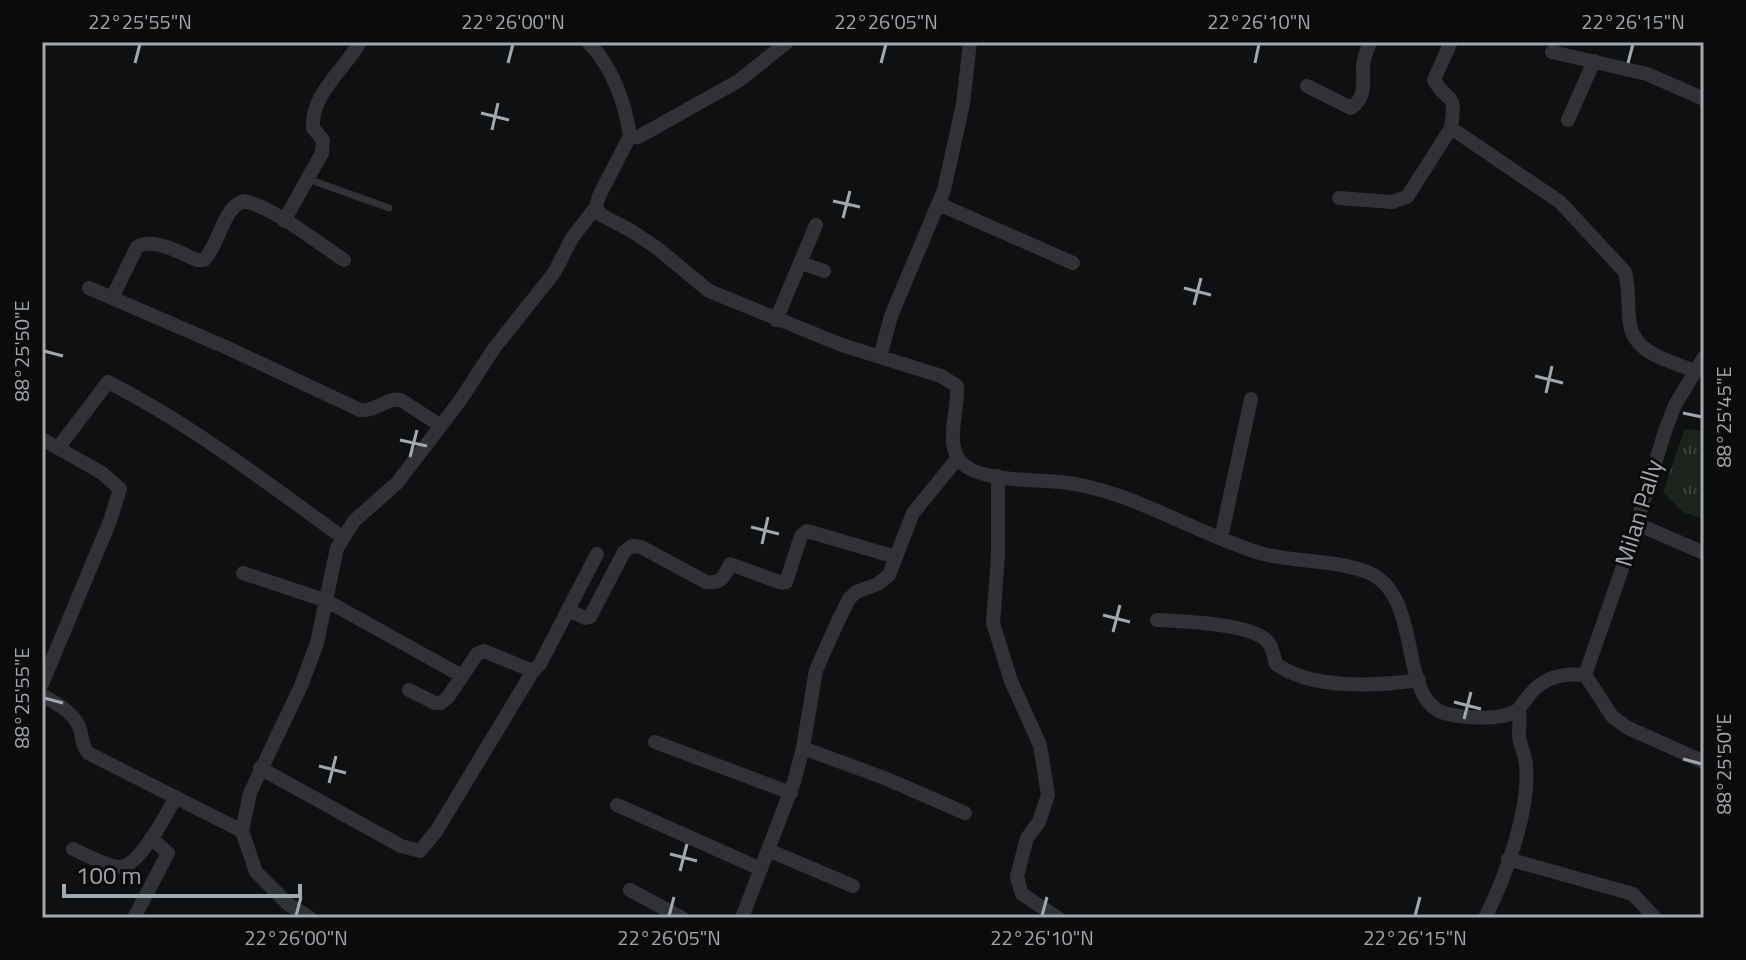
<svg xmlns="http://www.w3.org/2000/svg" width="1746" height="960" font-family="'Titillium Web',sans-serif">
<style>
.grass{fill:url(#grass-tufts)}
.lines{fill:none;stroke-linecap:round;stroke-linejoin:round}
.lane{stroke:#313235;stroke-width:7}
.street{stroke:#313235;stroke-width:14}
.ticks{fill:none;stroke:#a2a8b0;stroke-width:3}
.labels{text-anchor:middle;stroke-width:6;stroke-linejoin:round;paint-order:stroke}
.street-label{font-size:24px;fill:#a2a8b0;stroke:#0b0b0b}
.neatline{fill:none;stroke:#a2a8b0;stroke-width:3}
.ticks-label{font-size:20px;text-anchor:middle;fill:#a2a8b0}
</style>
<defs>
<pattern id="grass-tufts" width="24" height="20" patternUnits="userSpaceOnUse" patternTransform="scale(2)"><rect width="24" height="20" fill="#1c231d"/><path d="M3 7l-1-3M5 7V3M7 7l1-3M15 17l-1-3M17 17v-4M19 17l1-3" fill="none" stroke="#3a403b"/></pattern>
</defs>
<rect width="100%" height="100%" fill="#0f1011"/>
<path class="grass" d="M1685,429L1704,431V519L1683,512L1663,492Z"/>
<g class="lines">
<path class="lane" d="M308,179L389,208"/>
<path class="street" d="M588,42C612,66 625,102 630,136L599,196L596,207L601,215L630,230L657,248L709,291L842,345L941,376L957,386C959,407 946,439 958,458C973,483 1034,479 1061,482C1129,489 1194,533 1260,553C1295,563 1333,559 1367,572C1424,594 1397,698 1444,713C1462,718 1500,721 1516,711C1521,708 1523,702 1527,698C1542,677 1561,673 1585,675L1612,716L1626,727L1704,762
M1451,42L1434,80C1448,105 1457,89 1451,128
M1552,52L1647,74L1704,99
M1307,86L1351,108C1366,98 1363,84 1363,67C1363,59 1367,50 1370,42
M1568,120L1594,61
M630,136L638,137L649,131L740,80L787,42
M1339,198L1392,202L1407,197L1451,128L1560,202L1625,272C1630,290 1627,307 1630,324C1634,354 1671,361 1695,371
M939,204L1073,263
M284,221L322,153L323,140L313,128C310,95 345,69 360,42
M801,263L824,271
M89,288L230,349L360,410C376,412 386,397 401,400L441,426
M112,298L137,247C155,237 179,253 197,260H204C220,244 222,208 244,201C273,207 318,243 344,260
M776,320L816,225
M880,357L891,316L944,190L963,104L970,42
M42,439L102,473L120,489L110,521L42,684
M58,448L108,382C192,425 266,482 342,537
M998,476V555L993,623L1011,681L1040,745L1048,795L1039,822L1027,838L1022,857L1017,877L1022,894L1058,918
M1637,524L1704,553
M1221,538L1251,399
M243,573L327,601L462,676
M568,610L585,618L590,617L624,552L632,546L641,547L706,582C722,584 724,577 730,564L782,583L786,582L801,536L807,531L896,557
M1157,620C1181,621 1252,624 1267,641C1273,647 1274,657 1276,664C1312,690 1378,686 1419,680
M1585,675L1628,552L1665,431L1675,405L1704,357
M409,690L435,703H441L448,697L477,654L484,651L533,671
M42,695C57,704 74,712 80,729C83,739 81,744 88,753L242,831L256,872L288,904L310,918
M655,742L791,793
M803,748L887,779L965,813
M260,768L401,846L420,851L437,830L533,671L540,664L597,554
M617,805L761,869
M242,831L250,793L301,686L317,643L337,548L354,521L397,483L459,402L495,347L554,273L572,238L596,207
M73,849C84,854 110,868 121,867C141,864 167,813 176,797
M768,850L853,886
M1508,859L1633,894L1655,918
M630,890L682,918
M134,918L168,853L151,838
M742,918L794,782L803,748L816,670L839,619L849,599L856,592L878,584L889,575L913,513L958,458
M1485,918C1505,878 1530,811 1526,766C1526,756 1520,746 1519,736C1519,727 1520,719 1519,710"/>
</g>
<path class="ticks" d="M135,63L140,44M508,63L513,44M881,63L886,44M1255,63L1259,44M1628,63L1633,44M481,113L509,120M492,130L498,103M833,201L860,207M843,218L850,191M1184,288L1211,295M1194,305L1201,278M44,351L63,356M1535,376L1563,383M1546,393L1552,366M1683,413L1702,417M400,440L427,446M410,457L417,430M751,527L779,534M762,544L768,517M1103,615L1130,622M1113,632L1120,605M44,698L63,703M1454,702L1481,709M1464,719L1471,692M1683,759L1702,764M319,766L346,773M329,783L336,756M670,854L697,861M680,871L687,844M296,916L301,897M669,916L674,897M1042,916L1047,897M1415,916L1420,897"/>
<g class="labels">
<g class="street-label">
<text transform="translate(1639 513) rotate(-73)" y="8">Milan Pally</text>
</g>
</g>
<rect width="1746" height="960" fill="none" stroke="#0b0b0b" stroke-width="88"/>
<path d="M64 884v12h236v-12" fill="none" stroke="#a2a8b0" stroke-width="4"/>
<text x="76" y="884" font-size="24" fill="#a2a8b0" stroke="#0b0b0b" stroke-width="6" paint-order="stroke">100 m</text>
<rect x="44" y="44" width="1658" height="872" class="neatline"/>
<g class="ticks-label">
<text x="140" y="29">22°25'55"N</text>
<text x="513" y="29">22°26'00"N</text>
<text x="886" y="29">22°26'05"N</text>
<text x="1259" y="29">22°26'10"N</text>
<text x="1633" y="29">22°26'15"N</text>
<text transform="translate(22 351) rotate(-90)" y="7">88°25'50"E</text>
<text transform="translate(1724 417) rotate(-90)" y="7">88°25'45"E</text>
<text transform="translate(22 698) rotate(-90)" y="7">88°25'55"E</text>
<text transform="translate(1724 764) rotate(-90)" y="7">88°25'50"E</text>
<text x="296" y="945">22°26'00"N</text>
<text x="669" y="945">22°26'05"N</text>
<text x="1042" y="945">22°26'10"N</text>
<text x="1415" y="945">22°26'15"N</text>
</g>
</svg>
